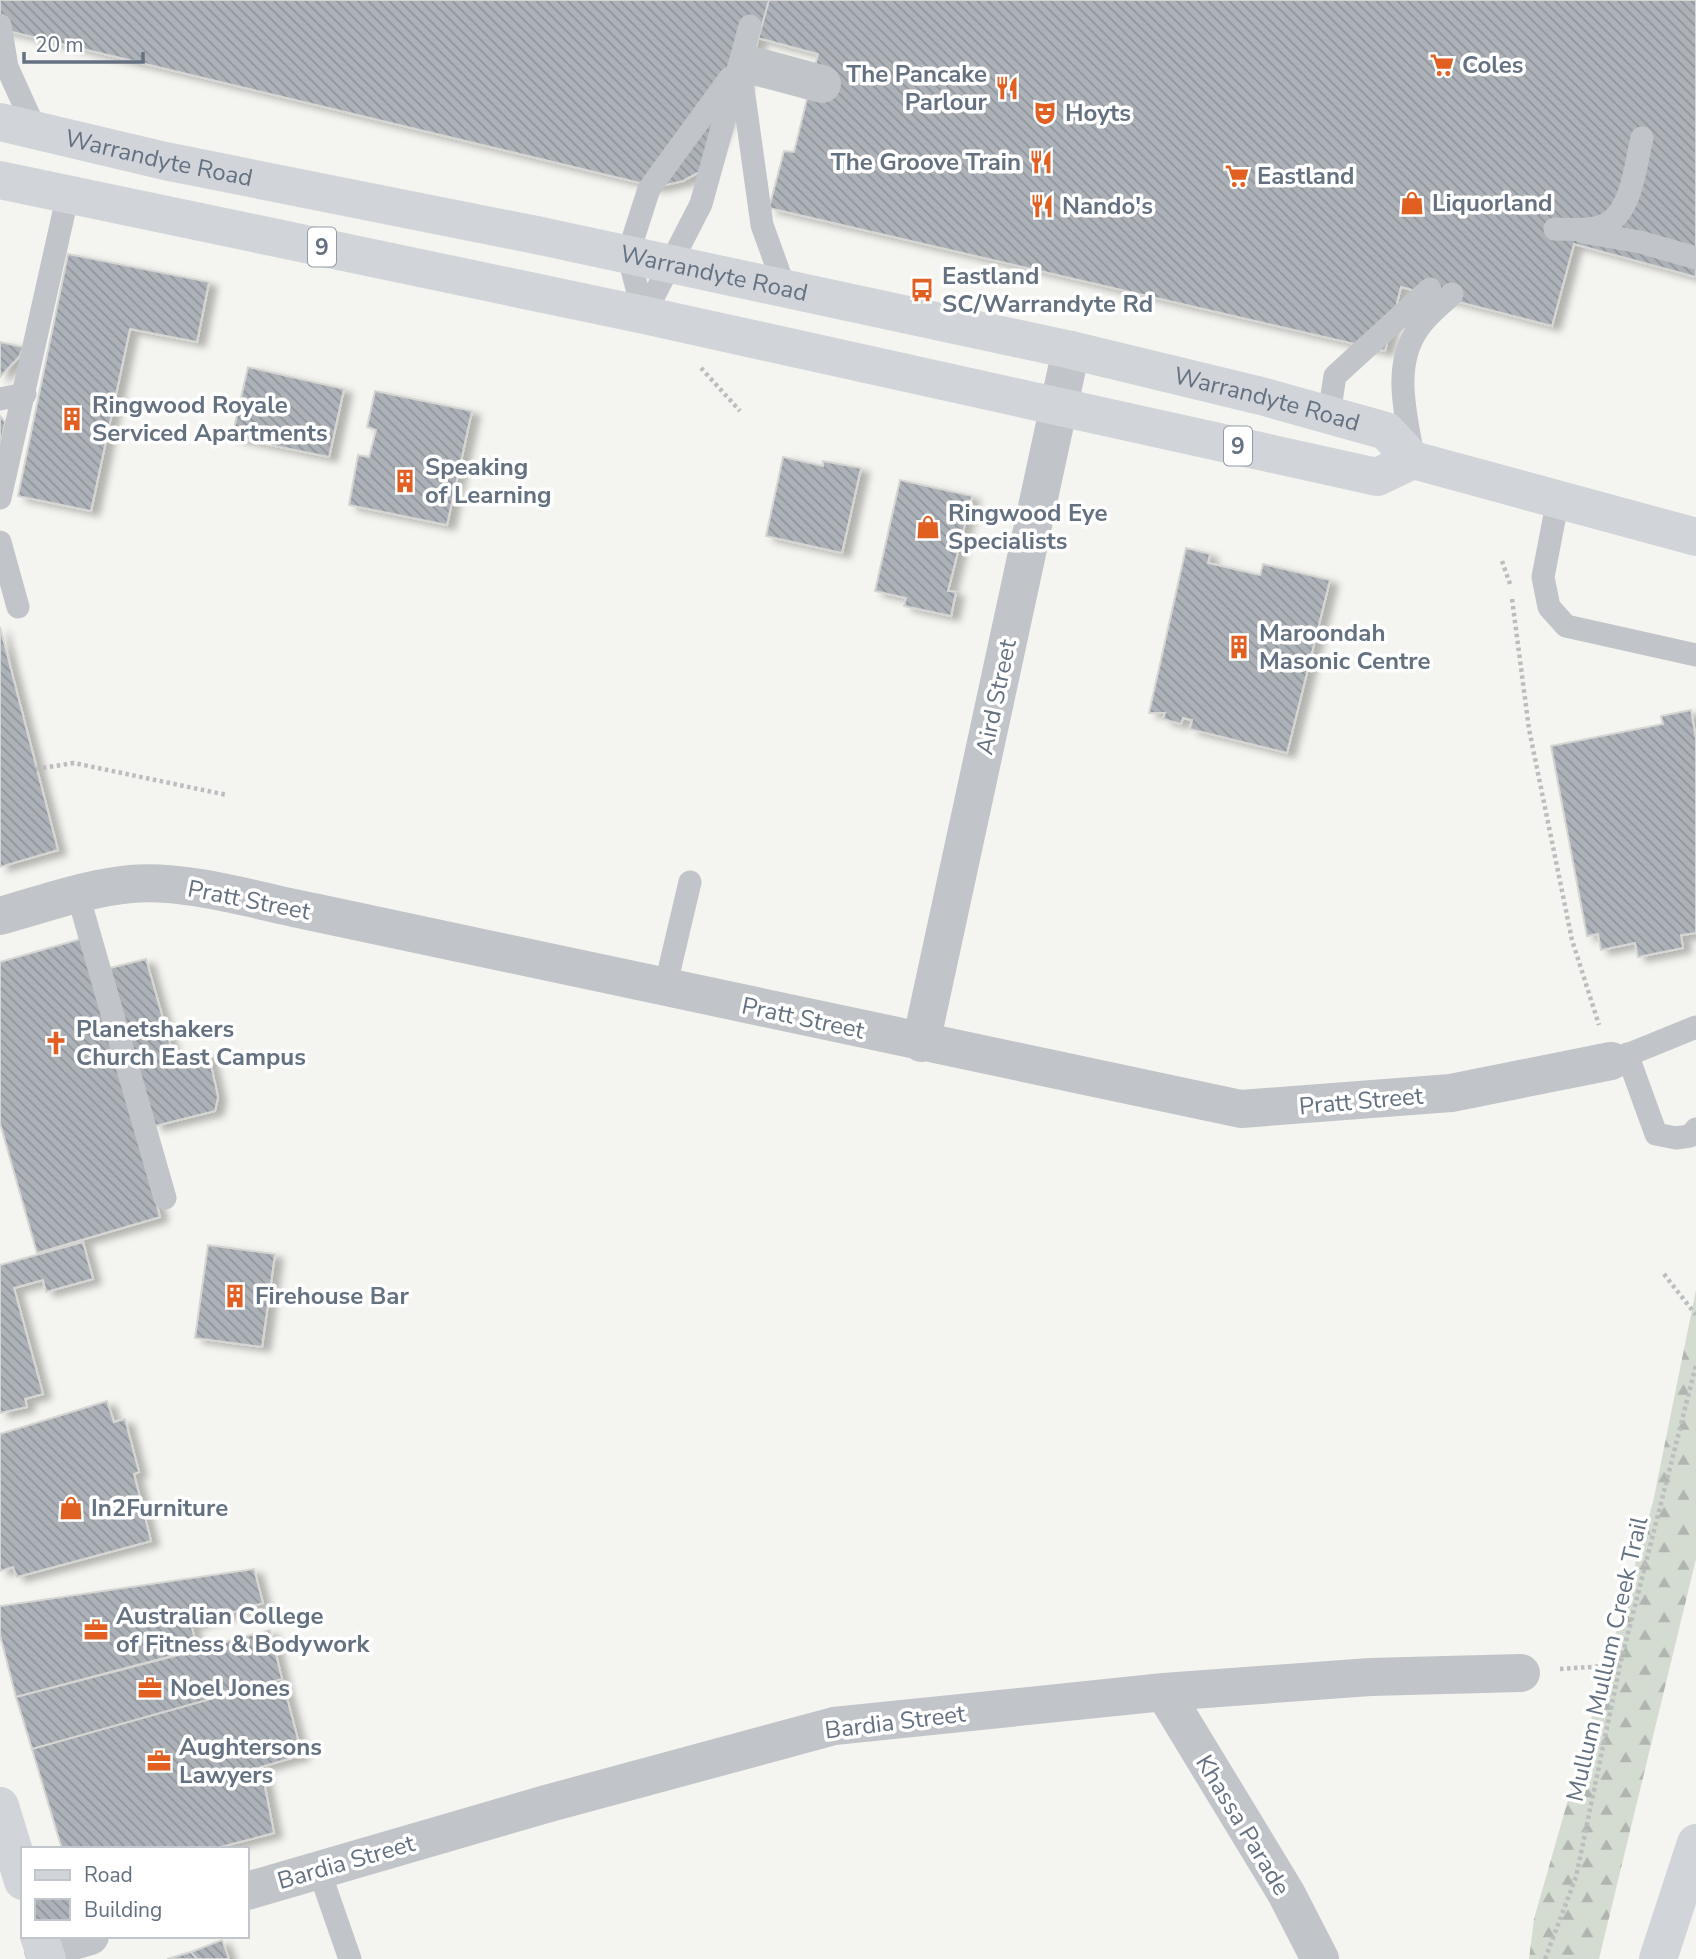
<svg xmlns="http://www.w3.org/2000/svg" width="1696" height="1959" font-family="'Nunito Sans',sans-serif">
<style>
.forest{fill:url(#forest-firs)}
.building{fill:url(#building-back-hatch);stroke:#d5d5d3;stroke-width:2;filter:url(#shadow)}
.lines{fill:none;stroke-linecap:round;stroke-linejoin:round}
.path{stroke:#bbbdbf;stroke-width:4.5;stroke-dasharray:3.5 3.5;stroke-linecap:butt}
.lane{stroke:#c1c4c8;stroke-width:23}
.street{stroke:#c1c4c8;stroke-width:38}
.primary{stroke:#d1d5da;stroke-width:38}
.highway{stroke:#d1d5da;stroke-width:38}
.labels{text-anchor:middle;stroke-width:7;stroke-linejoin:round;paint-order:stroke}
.shield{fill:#fff;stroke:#929ca7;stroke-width:2}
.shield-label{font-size:23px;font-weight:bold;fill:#637181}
.poi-label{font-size:24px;font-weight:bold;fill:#637181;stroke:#fff;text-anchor:start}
.street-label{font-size:24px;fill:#637181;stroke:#fff}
</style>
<defs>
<pattern id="forest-firs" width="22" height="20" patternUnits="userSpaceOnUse" patternTransform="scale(1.75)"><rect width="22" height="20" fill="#d4dbd1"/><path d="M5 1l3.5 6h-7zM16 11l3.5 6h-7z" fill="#b0b6af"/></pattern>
<pattern id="building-back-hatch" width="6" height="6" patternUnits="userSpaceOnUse" patternTransform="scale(1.75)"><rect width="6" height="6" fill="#acb2b8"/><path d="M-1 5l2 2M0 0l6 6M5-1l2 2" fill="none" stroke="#90959b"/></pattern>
<filter id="shadow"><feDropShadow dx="8" dy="4.5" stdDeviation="3.5" flood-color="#0004"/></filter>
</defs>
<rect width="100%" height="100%" fill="#f4f4f0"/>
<path class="forest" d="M1696,1290V1559L1599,1959H1529L1534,1919L1653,1502Z"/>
<path class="building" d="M0,0H769L751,65L703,170L683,181L657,187L0,29Z
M0,0H1696V277L1574,244L1552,326L1401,287L1385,351L769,208L784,151L794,152L818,54L758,38L703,170L683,181L657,187L0,29Z
M68,254L209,282L197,342L130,329L91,511L18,496Z
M0,342L23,347L19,357L0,377Z
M248,367L344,389L329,457L232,437Z
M375,391L472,411L447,525L349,505L358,455L369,457L376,430L367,427Z
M0,416L5,422L0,447Z
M783,457L823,466V461L861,468L842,553L766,536Z
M900,480L972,496L948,591L956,592L951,616L904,606L906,598L875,591Z
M1186,548L1210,554L1208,563L1260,575L1263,564L1330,580L1287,753L1190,729L1192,720L1183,718L1181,724L1163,719L1165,713H1149Z
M0,627L58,850L0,867Z
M1691,710L1696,739V933L1681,935L1683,948L1638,957L1635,943L1601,950L1598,934L1587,936L1551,746L1663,724L1661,716Z
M84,938L160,1217L37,1253L0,1123V962Z
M146,959L175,1061L208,1052L218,1097L215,1111L155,1126L110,968Z
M83,1242L93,1279L46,1292L43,1280L14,1288L43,1394L25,1399L27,1407L0,1413V1265Z
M208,1245L275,1254L262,1347L195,1338Z
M107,1401L114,1422L125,1419L139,1472L134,1474L151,1541L17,1577L13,1567L0,1571V1434Z
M254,1569L263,1603L191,1625L198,1650L16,1697L0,1635V1606Z
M270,1630L282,1679L32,1749L16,1697Z
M282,1679L302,1755L261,1767L274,1833L213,1849H62L32,1749Z
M222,1940L229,1959H197L191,1952Z
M191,1952L197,1959H167Z"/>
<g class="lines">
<path class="path" d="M701,368L740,411
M1502,561L1510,584
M1512,599L1529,729L1572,940L1599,1025
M36,769L74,763L227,795
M1664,1274L1696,1315
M1560,1669L1620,1665
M1545,1959L1576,1877L1620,1665L1696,1365"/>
<path class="lane" d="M0,25L7,67L36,131
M741,74L762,225L785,289
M1555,229C1569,229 1586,231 1599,227C1632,219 1635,165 1642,138
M1583,232L1640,242L1696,258
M644,315L701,204L750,26
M644,315L628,254L649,189L730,78
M0,399L25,394
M1329,414L1335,376L1430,289
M1413,456C1406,415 1392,366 1418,329C1426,316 1441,305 1452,294
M0,498L68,194
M1558,499L1543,577L1549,607L1566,626L1696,655
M0,542L18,607
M78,895L165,1198
M665,988L690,882
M1627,1054L1656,1134L1676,1138L1690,1136L1696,1129
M1615,1060L1696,1027
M319,1870L350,1959"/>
<path class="street" d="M751,65L822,84
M0,916C43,904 87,888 131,884C187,879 257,901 313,912L1241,1109L1451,1093L1611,1061
M921,1043L1071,350
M1164,1692L1286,1893L1320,1959
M247,1891L546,1804L834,1726L1164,1692L1370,1677L1521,1673
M43,1950L90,1936"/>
<g class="primary">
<path id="s1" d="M0,122L165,161L536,235L1071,350L1261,396L1386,431L1413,460L1696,537"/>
<path d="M0,180L644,315L1377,477L1413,460"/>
</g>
<path class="highway" d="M0,1806L23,1881
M39,1936L47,1959
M1658,1959L1696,1843"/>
</g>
<defs>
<g id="supermarket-bare" transform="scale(1.89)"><path d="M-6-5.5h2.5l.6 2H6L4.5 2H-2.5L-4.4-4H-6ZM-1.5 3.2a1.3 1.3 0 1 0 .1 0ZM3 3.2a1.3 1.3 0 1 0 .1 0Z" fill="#e25f22" stroke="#fff" stroke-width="2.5" paint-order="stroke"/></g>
<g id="restaurant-bare" transform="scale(1.89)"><path d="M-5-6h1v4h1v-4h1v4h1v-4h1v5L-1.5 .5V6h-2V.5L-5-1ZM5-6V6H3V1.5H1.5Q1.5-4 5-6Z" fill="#e25f22" stroke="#fff" stroke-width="2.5" paint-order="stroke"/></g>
<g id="theatre-bare" transform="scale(1.89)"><path d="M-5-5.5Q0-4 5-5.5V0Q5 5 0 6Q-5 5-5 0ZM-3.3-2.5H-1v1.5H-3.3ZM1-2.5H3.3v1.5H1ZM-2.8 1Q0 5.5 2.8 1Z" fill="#e25f22" stroke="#fff" stroke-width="2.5" paint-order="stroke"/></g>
<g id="shop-bare" transform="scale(1.89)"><path d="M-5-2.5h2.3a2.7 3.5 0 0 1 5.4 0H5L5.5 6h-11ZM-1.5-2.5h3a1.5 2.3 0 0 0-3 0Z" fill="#e25f22" stroke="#fff" stroke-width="2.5" paint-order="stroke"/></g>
<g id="bus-bare" transform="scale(1.89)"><path d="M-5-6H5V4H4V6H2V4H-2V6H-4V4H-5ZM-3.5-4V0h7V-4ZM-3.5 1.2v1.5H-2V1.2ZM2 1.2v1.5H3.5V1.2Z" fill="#e25f22" stroke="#fff" stroke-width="2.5" paint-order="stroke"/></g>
<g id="building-bare" transform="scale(1.89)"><path d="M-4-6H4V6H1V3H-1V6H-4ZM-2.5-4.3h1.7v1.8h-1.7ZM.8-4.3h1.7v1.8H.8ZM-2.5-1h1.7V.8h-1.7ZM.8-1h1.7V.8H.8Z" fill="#e25f22" stroke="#fff" stroke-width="2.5" paint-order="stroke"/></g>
<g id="church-bare" transform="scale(1.89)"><path d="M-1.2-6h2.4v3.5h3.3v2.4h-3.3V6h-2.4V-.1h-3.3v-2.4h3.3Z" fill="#e25f22" stroke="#fff" stroke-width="2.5" paint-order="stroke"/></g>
<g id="office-bare" transform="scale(1.89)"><path d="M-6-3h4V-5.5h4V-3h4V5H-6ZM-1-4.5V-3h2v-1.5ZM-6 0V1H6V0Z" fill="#e25f22" stroke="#fff" stroke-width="2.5" paint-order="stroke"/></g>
</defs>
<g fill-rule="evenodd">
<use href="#supermarket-bare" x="1442" y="65"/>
<use href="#restaurant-bare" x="1007" y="88"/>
<use href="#theatre-bare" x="1045" y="113"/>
<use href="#restaurant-bare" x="1041" y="162"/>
<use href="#supermarket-bare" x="1237" y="176"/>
<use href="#shop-bare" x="1412" y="203"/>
<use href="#restaurant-bare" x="1042" y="206"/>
<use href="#bus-bare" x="922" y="290"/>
<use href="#building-bare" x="72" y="419"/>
<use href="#building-bare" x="405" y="481"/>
<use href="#shop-bare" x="928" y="527"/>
<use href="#building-bare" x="1239" y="647"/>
<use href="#church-bare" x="56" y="1043"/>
<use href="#building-bare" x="235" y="1296"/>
<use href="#shop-bare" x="71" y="1508"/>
<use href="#office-bare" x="96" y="1630"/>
<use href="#office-bare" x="150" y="1688"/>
<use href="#office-bare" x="159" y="1761"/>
</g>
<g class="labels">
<g class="shield">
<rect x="308" y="227.5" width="28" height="39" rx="5"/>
<rect x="1224" y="426.5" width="28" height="39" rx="5"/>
</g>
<g class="shield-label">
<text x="322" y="255">9</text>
<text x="1238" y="454">9</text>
</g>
<g class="poi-label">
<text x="1462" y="73">Coles</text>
<text x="987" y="82" text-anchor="end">The Pancake<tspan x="987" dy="28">Parlour</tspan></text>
<text x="1065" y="121">Hoyts</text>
<text x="1021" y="170" text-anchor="end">The Groove Train</text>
<text x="1257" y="184">Eastland</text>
<text x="1432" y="211">Liquorland</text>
<text x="1062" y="214">Nando's</text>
<text x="942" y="284">Eastland<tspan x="942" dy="28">SC/Warrandyte Rd</tspan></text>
<text x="92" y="413">Ringwood Royale<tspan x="92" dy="28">Serviced Apartments</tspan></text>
<text x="425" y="475">Speaking<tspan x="425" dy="28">of Learning</tspan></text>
<text x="948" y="521">Ringwood Eye<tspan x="948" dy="28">Specialists</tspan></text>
<text x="1259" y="641">Maroondah<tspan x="1259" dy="28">Masonic Centre</tspan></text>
<text x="76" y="1037">Planetshakers<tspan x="76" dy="28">Church East Campus</tspan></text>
<text x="255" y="1304">Firehouse Bar</text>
<text x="91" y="1516">In2Furniture</text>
<text x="116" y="1624">Australian College<tspan x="116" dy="28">of Fitness &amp; Bodywork</tspan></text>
<text x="170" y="1696">Noel Jones</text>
<text x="179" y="1755">Aughtersons<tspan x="179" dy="28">Lawyers</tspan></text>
</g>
<g class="street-label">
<text dy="8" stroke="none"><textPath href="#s1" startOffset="163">Warrandyte Road</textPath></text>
<text dy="8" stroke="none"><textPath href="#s1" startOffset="730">Warrandyte Road</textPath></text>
<text dy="8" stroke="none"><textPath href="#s1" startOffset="1297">Warrandyte Road</textPath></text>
<text transform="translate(996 697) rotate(-78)" y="8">Aird Street</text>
<text transform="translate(249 900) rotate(11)" y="8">Pratt Street</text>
<text transform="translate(803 1018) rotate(12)" y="8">Pratt Street</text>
<text transform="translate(1361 1101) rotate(-5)" y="8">Pratt Street</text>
<text transform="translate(1607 1659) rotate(-77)" y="8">Mullum Mullum Creek Trail</text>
<text transform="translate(895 1722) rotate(-7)" y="8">Bardia Street</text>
<text transform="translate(1243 1825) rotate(59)" y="8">Khassa Parade</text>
<text transform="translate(346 1862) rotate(-16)" y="8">Bardia Street</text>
</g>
</g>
<rect x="21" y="1847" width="228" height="91" fill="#ffffff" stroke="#c1c6cd" stroke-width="2"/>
<rect x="35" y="1870" width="35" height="10" fill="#d1d5da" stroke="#c1c6cd" stroke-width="2"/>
<text x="84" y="1882" font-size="21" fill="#637181">Road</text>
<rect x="35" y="1899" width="35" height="21" fill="url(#building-back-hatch)" stroke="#c1c6cd" stroke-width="2"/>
<text x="84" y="1917" font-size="21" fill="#637181">Building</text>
<path d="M24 52v10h119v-10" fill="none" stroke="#637181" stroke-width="3.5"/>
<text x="35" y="52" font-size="21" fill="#637181" stroke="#ffffff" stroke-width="5" paint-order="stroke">20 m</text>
</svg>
